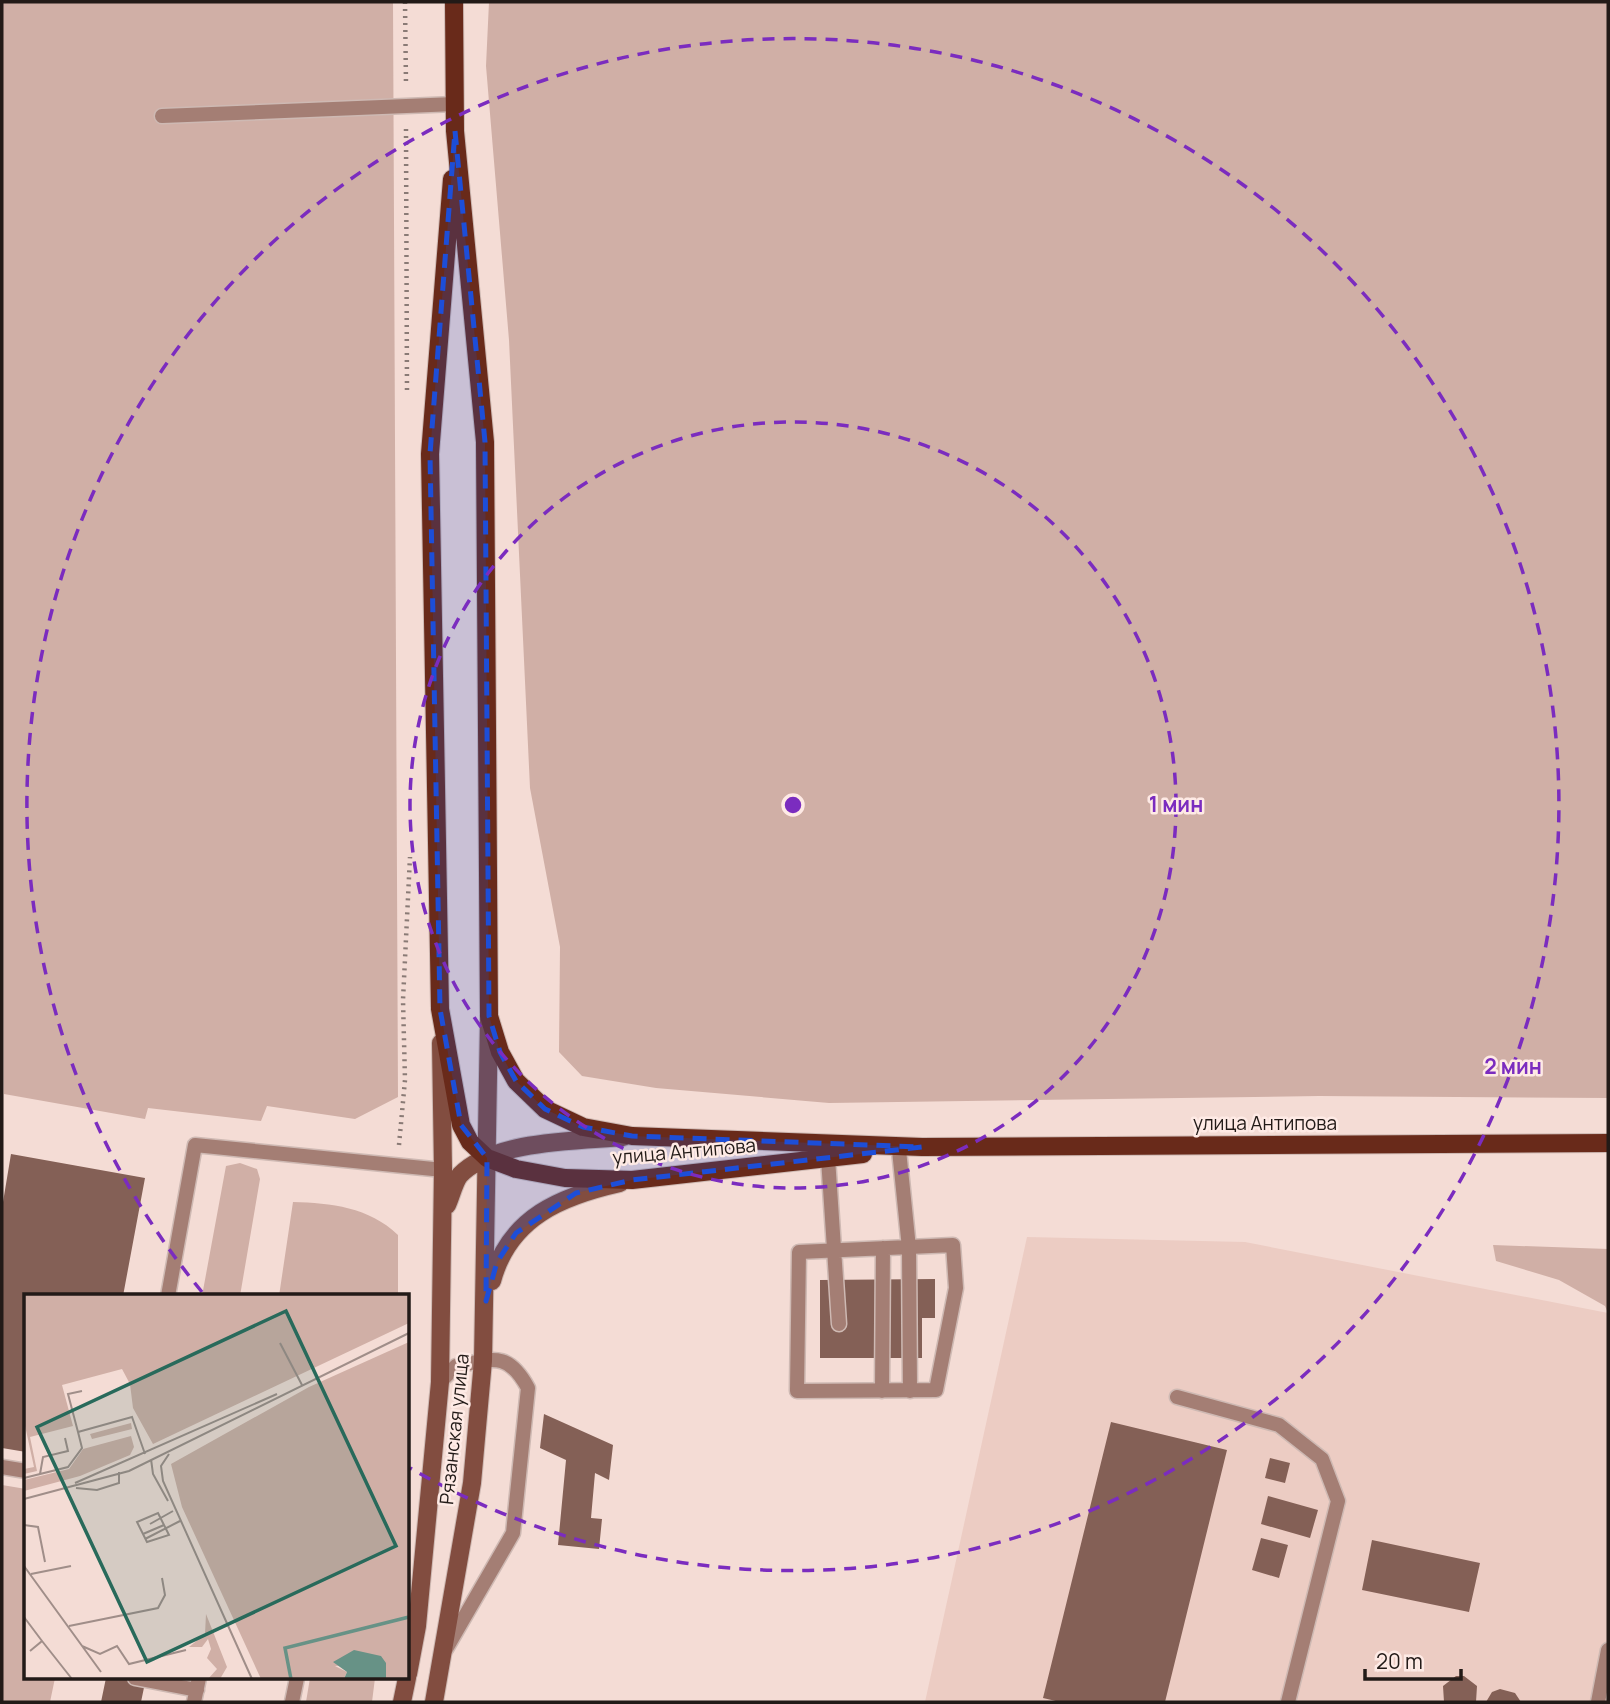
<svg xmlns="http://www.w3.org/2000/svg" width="1610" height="1704" font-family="Manrope,sans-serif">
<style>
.built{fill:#ecccc3}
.green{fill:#d0afa6}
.building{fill:#846056}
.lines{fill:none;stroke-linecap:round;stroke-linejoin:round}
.service-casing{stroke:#ceb9b3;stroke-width:17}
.secondary-casing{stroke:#ceb9b3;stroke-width:20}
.primary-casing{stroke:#ceb9b3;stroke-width:20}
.path{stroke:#897a75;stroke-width:4.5;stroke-dasharray:2 5;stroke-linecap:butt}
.service{stroke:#a47e74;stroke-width:14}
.secondary{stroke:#824d40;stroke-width:18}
.primary{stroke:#692a1a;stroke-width:18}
.marked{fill:#1d4ed8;fill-opacity:0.2;stroke:#1d4ed8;stroke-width:5;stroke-dasharray:14 9;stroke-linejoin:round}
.ring{fill:none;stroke:#7b2cbf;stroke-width:3.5;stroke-dasharray:12 9}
.labels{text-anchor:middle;stroke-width:5;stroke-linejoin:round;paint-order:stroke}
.street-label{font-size:19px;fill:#221a17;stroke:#feeae5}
.inset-river{fill:none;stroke:#679286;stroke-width:3.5}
.inset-road{fill:none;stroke:#a08e89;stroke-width:2}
.view{fill:#286a5b;fill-opacity:0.15;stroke:#286a5b;stroke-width:3.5}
.inset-edge{fill:none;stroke:#221a17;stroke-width:3.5}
.centre{fill:#7b2cbf;stroke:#feeae5;stroke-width:3.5}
.ring-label{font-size:21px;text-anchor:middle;font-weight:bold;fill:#7b2cbf;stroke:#feeae5;stroke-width:5;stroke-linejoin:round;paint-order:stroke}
</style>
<rect width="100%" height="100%" fill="#f4dcd5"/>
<path class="built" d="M1027,1237L1245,1242L1608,1313V1702H925Z"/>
<path class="green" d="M2,2H393L398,1097L355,1119L267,1106L261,1121L148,1108L145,1119L4,1094Z
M489,2H1608V1098L1319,1096L829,1103L656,1088L582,1076L559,1052L560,947L530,788L509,340L486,66Z
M240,1163L257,1169L260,1179L240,1296H202L226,1166Z
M293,1202C331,1203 369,1207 398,1235V1296H279Z
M1493,1245L1608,1249V1313L1605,1306L1559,1280L1496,1261Z
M2,1485L26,1489V1678H55L50,1702H2Z
M310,1678H375L372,1702H306Z"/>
<path class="building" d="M11,1154L145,1178L123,1296H26V1452L2,1448V1208Z
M935,1279V1318H922V1358H820V1280Z
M544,1414L613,1445L609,1480L595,1473L591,1518L602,1519L599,1549L558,1545L566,1460L540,1448Z
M1111,1422L1227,1450L1165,1702H1060L1043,1698Z
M1270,1458L1290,1463L1285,1483L1265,1478Z
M1268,1496L1318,1510L1310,1538L1261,1524Z
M1261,1538L1288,1545L1279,1578L1252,1570Z
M1372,1540L1480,1563L1469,1612L1362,1590Z
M1456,1676H1464L1477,1686L1476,1702H1444L1443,1686Z
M106,1678H146L141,1702H101Z
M1500,1689L1515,1693L1521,1702H1486L1492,1692Z"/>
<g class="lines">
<g class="service-casing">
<path id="service" d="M162,116L455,104
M899,1150L909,1248L910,1391
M828,1158L839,1324
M953,1245L956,1288L936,1390L797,1391L799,1252Z
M168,1296L195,1145L443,1170
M440,1382L456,1366C493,1359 508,1351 528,1388L513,1533L446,1649
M882,1391L883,1248
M1177,1397L1279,1425L1322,1459L1338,1501L1288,1702
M2,1467L26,1471
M135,1678L197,1690
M194,1702L199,1678
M292,1702L297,1678
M1598,1702L1608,1650"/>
</g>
<g class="secondary-casing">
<path id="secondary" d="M447,1205C451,1197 454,1182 460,1175C494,1140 577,1141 623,1137
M492,1281C509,1217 562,1196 620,1183
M408,1674L417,1626L440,1382L443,1170L441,1043
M402,1702L407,1678
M434,1702L472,1483L483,1361L489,1020"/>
</g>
<g class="primary-casing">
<path id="primary" d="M454,2L455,131L485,442L489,1016L500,1052L516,1081L545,1109L583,1127L632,1136L922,1147L1608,1143
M452,179L430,454L440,1009L461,1125L470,1142L487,1158L516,1169L565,1178L632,1180L863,1154"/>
</g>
<path class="path" d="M405,2L406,85
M406,129L407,393
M399,1145L405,1080L403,1000L410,857"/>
<use href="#service" class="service"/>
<use href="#secondary" class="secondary"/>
<use href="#primary" class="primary"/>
</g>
<path class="marked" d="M455,131L485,442L489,1016L500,1052L516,1081L545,1109L583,1127L632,1136L922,1147L632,1180L576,1193L516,1233L497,1262L486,1301L487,1158L461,1125L440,1009L430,454Z"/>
<g class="ring">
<circle cx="793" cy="805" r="383"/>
<path d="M202 1292A766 766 0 1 1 410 1468"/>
</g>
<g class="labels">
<g class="street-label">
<text x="1265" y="1130">улица Антипова</text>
<text transform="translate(684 1151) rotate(-5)" y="7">улица Антипова</text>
<text transform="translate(454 1429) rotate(-84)" y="7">Рязанская улица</text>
</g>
</g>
<g transform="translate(24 1294)">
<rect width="385" height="385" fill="#f4dcd5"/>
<path d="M0,0H385V29L129,150L109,114L106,90L98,75L38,91L49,132L6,143L13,177L0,180V175L10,173L0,127ZM385,48V385H362V369L311,372L323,378L320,385H237L158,213L147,170L285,93ZM107,129L108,135L68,145L66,140ZM107,142L110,153L106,161L56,182L0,197V186L45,175L59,155ZM182,320L203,373L196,385H184L193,375L183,364L187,355L184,345L178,353H165L181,340Z" fill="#d0afa6"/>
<path d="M330,356L357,362L362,369V385H320L323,378L309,368Z" fill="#679286"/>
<path class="inset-river" d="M267,385L261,354L385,323"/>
<path class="inset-road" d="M256,49L278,91M54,138L44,100L58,97M145,160L137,172L139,187L228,385M127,165L129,180L144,207M16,180L19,163L44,157L41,144M0,184L44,173L58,154L54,138L108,123L121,160M51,189L253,100M52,194L73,196L95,189V178M0,205L105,177L385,39M134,219L145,241L123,248L113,228ZM126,230L149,217M0,231L14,233L21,268M119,240L140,231M121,245L156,227M0,272L77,378M7,280L47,272M0,323L18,347L6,357M45,332L134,314L141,301L138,284M18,347L48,385M58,352L76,360L93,352L105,370L162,356"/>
<path class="view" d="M262,17L372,252L123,368L13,133Z"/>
<rect width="385" height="385" class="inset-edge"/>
</g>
<circle cx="793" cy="805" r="10" class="centre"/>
<g class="ring-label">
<text x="1176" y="812">1 мин</text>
<text x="1513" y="1074">2 мин</text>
</g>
<rect width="1610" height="1704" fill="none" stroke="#221a17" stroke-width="7"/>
<path d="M1365 1669v10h96v-10" fill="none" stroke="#221a17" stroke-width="3.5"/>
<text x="1376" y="1669" font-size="21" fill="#221a17" stroke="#feeae5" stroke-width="5" paint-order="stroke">20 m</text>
</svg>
